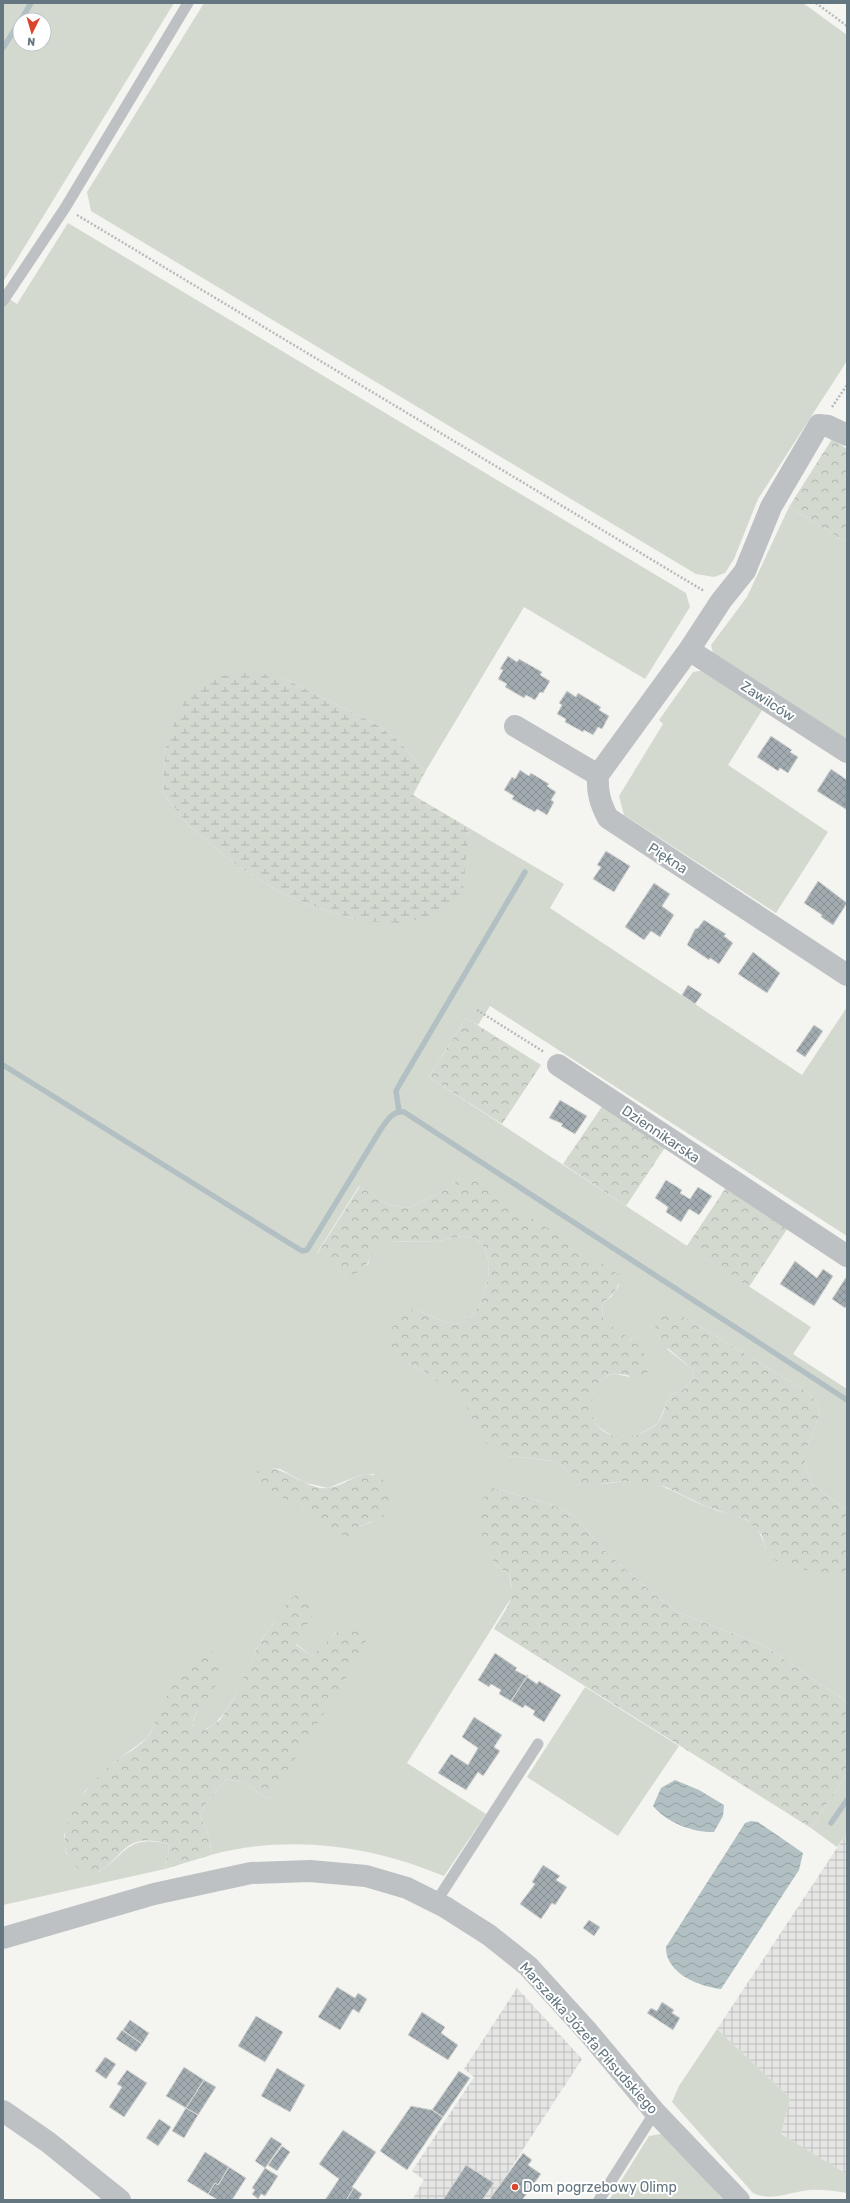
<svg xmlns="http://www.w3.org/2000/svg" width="850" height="2203" font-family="Rubik,sans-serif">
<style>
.industrial{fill:url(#industrial-grid)}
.green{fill:#d4d9d0;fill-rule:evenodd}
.forest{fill:url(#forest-crowns)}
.wetland{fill:url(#wetland-marsh)}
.water{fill:url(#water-waves)}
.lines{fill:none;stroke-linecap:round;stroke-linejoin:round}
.stream{stroke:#b2c0c3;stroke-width:5.5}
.building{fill:url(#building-cross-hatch);stroke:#d5d5d3}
.path{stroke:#b7babc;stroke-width:2.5;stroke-dasharray:2 2;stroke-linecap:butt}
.service{stroke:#bdc1c4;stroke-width:11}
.minor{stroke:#bdc1c4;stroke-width:22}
.tertiary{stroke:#bdc1c4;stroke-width:22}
.poi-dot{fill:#da442a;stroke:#fff;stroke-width:1.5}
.labels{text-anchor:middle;stroke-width:4;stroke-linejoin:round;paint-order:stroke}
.street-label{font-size:14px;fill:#647680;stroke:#fff}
.poi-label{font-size:14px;fill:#647680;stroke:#fff;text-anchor:start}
</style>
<defs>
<pattern id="industrial-grid" width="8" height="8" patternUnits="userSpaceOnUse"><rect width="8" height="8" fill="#e5e5e4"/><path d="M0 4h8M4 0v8" fill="none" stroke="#bdbebe"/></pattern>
<pattern id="forest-crowns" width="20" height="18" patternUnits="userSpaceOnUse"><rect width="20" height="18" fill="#d4d9d0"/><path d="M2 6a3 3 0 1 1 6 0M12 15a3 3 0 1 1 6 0" fill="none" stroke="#b0b5ae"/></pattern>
<pattern id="wetland-marsh" width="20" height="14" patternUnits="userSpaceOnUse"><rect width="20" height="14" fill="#d4d9d0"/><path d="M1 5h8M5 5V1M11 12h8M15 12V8" fill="none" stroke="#b0b5ae"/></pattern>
<pattern id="water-waves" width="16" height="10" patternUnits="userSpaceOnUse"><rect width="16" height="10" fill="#b2c0c3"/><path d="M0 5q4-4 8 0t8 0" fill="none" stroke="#94a1a4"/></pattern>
<pattern id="building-cross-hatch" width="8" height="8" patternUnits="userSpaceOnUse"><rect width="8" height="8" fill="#a1abaf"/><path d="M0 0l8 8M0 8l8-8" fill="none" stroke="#879094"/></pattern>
</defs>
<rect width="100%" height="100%" fill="#f4f4f0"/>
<path class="industrial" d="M847,1833V2174L781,2134L790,2098L717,2029Z
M517,1988L582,2059L490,2200H412L424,2180L412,2171L474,2077L464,2069Z"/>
<path class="green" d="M3,3H174L3,282ZM20,20H44V44H20Z
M204,3H803L847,35V361L758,499L734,559L725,573L714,577L696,574L91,211L87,192Z
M68,223L686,593L690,607L645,679L524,607L425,772L401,743L376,724L279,676L166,741L163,781L164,795L190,827L239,867L282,893L309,905L361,921L469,834V828L564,884L550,908L802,1075L847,1007V1236L490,1006L478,1025L466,1018L429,1077L811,1327L793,1354L847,1389V1511L813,1485L805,1466V1452L820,1414L817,1403L809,1393L690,1320L667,1349L692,1369L694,1377L684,1389L670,1395L658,1423C649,1429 640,1435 630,1437C617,1441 591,1427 590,1412C589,1400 599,1374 614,1374C619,1374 624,1376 629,1377L632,1340L614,1329L603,1319L602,1303L611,1297L619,1285L460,1178L447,1189L409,1208L388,1205L359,1186L317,1253L346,1276L368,1264L374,1250L383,1241C400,1241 427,1243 444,1240C452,1238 462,1234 471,1237C504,1249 485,1316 461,1323C445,1327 427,1311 411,1309L407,1363L424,1371L465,1402L476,1426L507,1456L554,1461L565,1469L576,1484C597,1488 615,1480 637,1481C663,1482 682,1497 705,1506C718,1512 734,1514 746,1520C758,1526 763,1538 766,1550L823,1572L847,1579V1702L765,1646L677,1612L654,1594L604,1550L576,1517L553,1505L493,1488L490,1551L496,1566L509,1574L513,1595L407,1763L486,1814L444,1876C370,1845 288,1834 211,1855L210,1838L200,1816L204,1806L226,1779L241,1782L269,1799L336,1632L325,1645L312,1656L296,1644L301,1634L289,1600C280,1616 267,1630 258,1646C249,1664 221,1746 192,1727C196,1705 216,1692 219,1670L153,1727L147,1738L112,1764L85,1791L64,1835L66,1853L78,1868L99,1872C127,1854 127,1834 168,1844L169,1851L165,1869L3,1905V295L17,304ZM270,1468L280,1469L306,1483L328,1488L360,1475L374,1474L372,1522L358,1527Z
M789,507L847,543V742L714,657L711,645L747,597Z
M705,670L764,707L728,765L828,832L776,913L624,815L619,796L663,724L659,720L693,672Z
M585,1687L679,1746L618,1836L527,1777Z
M847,1774V1833L837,1847L811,1828Z
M717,2029L790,2098L781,2134L847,2174V2193C835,2191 821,2189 809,2190C789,2192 772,2202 753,2193L672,2102L679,2086Z
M666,2133L723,2200H609L649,2136Z"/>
<path class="forest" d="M832,439L847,449V543L789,507Z
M466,1018L541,1065L502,1124L429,1077Z
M603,1105L666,1146L626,1206L563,1164Z
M460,1178L475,1181L621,1276C618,1288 613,1296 602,1303L603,1319C620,1335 654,1346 647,1374L642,1378C632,1377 617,1371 608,1375C603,1378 597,1386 595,1392C578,1428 618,1448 648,1430C650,1428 656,1426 658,1423C663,1416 666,1403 670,1395L684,1389L694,1377L692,1369L656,1338L655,1327L660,1318L674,1313L690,1320L809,1393L817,1403L820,1414L805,1452V1466L813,1485L847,1511V1579L793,1567L774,1560L766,1550L762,1535L747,1520L705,1506L666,1487L637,1481L614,1482L591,1486L575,1484L565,1469L554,1461L507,1456L484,1442L464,1402L424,1371L407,1363L390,1350C388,1327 394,1322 411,1309C427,1311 445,1327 461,1323C485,1316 504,1249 471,1237C462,1234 452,1238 444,1240C427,1243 400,1241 383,1241C368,1256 370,1272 346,1276L317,1254L360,1186L388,1205L409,1208L447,1189Z
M727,1186L789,1226L749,1287L687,1246Z
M270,1468C288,1470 311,1491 328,1488C357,1483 358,1463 389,1483L391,1495L390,1506L383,1517L358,1527L349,1539L251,1478L257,1471Z
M493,1488L553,1505L576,1517L604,1550L654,1594L677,1612L765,1646L847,1702V1774L811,1828L494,1629C506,1607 517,1601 509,1574L496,1566L478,1527L477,1510L483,1498Z
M302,1591L313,1605L312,1616L296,1645L312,1656C324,1646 332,1633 346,1627L359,1633L368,1644L269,1799L241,1782L226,1779L204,1806L200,1816L210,1838L211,1855L165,1869L169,1851L168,1844C154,1840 139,1838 127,1847C112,1858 99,1885 78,1868C42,1839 87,1784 112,1764C123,1755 136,1749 146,1739C151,1734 154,1724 157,1718C169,1691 180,1661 210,1651L217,1655C218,1663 220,1671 218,1680C212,1697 195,1708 192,1726L197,1729H207L220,1720L234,1698L259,1644L289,1600Z"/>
<path class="wetland" d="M245,672L279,676L376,724L401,743L425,772L413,795L469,828L463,891L451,907L423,918L402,923L361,921L309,905L282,893L239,867L190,827L164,795L163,781L166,741L189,691L211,678Z"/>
<path class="water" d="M675,1780L699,1790L724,1805L723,1816L714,1832C693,1833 666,1822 653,1806L661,1788Z
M751,1821L758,1822L803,1853L799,1870L721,1989C699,1987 665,1973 666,1947L745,1823Z"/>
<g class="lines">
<path class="stream" d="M21,20L31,3
M3,48L20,21
M3,1065L302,1251L307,1250L381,1129C387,1121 393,1110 404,1112L847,1400
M399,1111L396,1091L401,1082L525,872
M831,1823L847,1800"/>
</g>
<path class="building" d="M508,656L517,662L519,659L542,672L540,675L550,681L543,693L540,692L535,700L526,695L524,698L505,687L507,684L498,679L503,670L500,669Z
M567,691L576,697L578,693L601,707L599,710L609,716L602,729L598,727L593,735L584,730L583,732L565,722L566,719L557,714L562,705L559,703Z
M771,736L792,750L790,752L798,757L788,773L780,768L778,771L757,757Z
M831,769L847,780V810L817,791Z
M520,770L529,776L531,773L549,784L547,786L556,792L551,800L554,802L547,815L537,809L535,812L512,799L514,796L504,790L512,777L515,779Z
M606,851L630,866L614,892L593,879L601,867L597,865Z
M818,881L847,903L833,925L821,917L822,915L804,903Z
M654,883L670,894L662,906L674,915L660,937L651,931L644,940L625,927Z
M704,920L726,934L724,936L733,943L719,964L710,958L709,960L687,945L695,929L698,928Z
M753,952L780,973L767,993L738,974Z
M688,985L702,994L695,1004L682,995Z
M814,1025L823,1031L805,1057L796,1051Z
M560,1100L587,1116L575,1134L561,1126L563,1124L549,1118Z
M666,1180L682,1190L680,1193L690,1199L698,1187L712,1196L699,1215L689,1209L681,1222L666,1212L668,1207L655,1198Z
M795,1261L817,1278L823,1269L833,1276L814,1306L780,1284Z
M847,1276V1305L845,1308L832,1299Z
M495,1653L517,1668L515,1670L526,1676L528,1675L511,1701L499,1694L501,1690L491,1684L489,1687L478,1680Z
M528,1675L527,1677L537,1684L539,1681L561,1695L544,1722L533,1715L535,1711L525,1705L523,1708L511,1701Z
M474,1717L502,1735L494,1747L500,1751L483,1776L478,1772L466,1790L438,1773L451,1754L468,1765L478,1748L462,1737Z
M543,1865L560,1876L556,1880L567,1887L555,1905L552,1903L541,1919L520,1904L535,1884L532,1882Z
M589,1920L600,1927L594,1936L583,1928Z
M337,1987L355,1998L358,1993L367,1999L359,2013L353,2009L340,2030L318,2017Z
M662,2002L674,2010L672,2013L680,2018L673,2030L647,2013L651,2008L657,2011Z
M422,2012L445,2027L441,2033L458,2045L448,2060L408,2035Z
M256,2016L283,2032L265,2062L238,2046Z
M130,2020L149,2033L142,2044L123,2030Z
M122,2030L142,2044L136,2052L116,2039Z
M105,2057L116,2064L106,2079L95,2071Z
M184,2067L204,2080L186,2108L166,2096Z
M277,2068L305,2085L290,2112L261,2096Z
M127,2070L147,2083L124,2117L109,2107L122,2087L117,2084Z
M459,2071L470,2078L443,2117L432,2110Z
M204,2080L216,2087L198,2115L186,2108Z
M411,2106L432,2110L443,2117L407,2170L380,2151Z
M186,2108L198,2115L184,2138L172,2131Z
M159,2119L171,2127L158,2146L146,2138Z
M343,2130L376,2152L352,2187L354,2188L346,2200H325L339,2179L319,2164Z
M271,2137L282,2144L265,2168L255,2161Z
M282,2146L290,2152L277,2171L268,2165Z
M205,2152L229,2167L218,2185L215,2183L208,2194L187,2181Z
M523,2153L532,2160L528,2165L541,2174L522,2200H489Z
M466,2165L494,2183L482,2200H443Z
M229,2167L246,2178L232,2200H218L208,2194L215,2183L218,2185Z
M265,2168L278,2176L265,2196L261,2194L258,2199L252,2194L255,2190L252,2188Z
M354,2188L362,2194L358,2200H346Z"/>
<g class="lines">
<path class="path" d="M816,3L847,26
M77,215L704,591
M832,407L847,385
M477,1010L544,1052"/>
<path class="service" d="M3,301L65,208L188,3
M436,1902L538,1744
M599,2200L655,2112"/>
<path class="minor" d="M689,650L847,752
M515,726L598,775
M598,775L689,650L721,601L745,571L771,507L819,425L828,426L847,435
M598,775C597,792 600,803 608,818L847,975
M558,1065L847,1256
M3,2111L48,2142L120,2200"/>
<path class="tertiary" d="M3,1938L154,1894L251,1873L310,1871L366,1876L407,1888L445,1907L489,1935L528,1966L588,2032L655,2112L739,2200"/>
</g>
<circle class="poi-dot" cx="515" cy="2187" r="4"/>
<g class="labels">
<g class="street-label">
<text transform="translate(768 701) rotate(33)" y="5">Zawilców</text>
<text transform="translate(668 858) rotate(33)" y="5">Piękna</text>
<text transform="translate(661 1134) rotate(34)" y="5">Dziennikarska</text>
<text transform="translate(589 2038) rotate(48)" y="5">Marszałka Józefa Piłsudskiego</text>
</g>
<g class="poi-label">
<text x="523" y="2192">Dom pogrzebowy Olimp</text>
</g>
</g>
<rect width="850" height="2203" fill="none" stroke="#647680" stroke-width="8"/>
<g transform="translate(32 32) rotate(185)"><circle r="19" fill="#ffffff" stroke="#c1c8cc"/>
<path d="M0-3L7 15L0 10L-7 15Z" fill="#da442a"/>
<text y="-6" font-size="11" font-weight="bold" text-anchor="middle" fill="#647680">N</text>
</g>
</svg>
